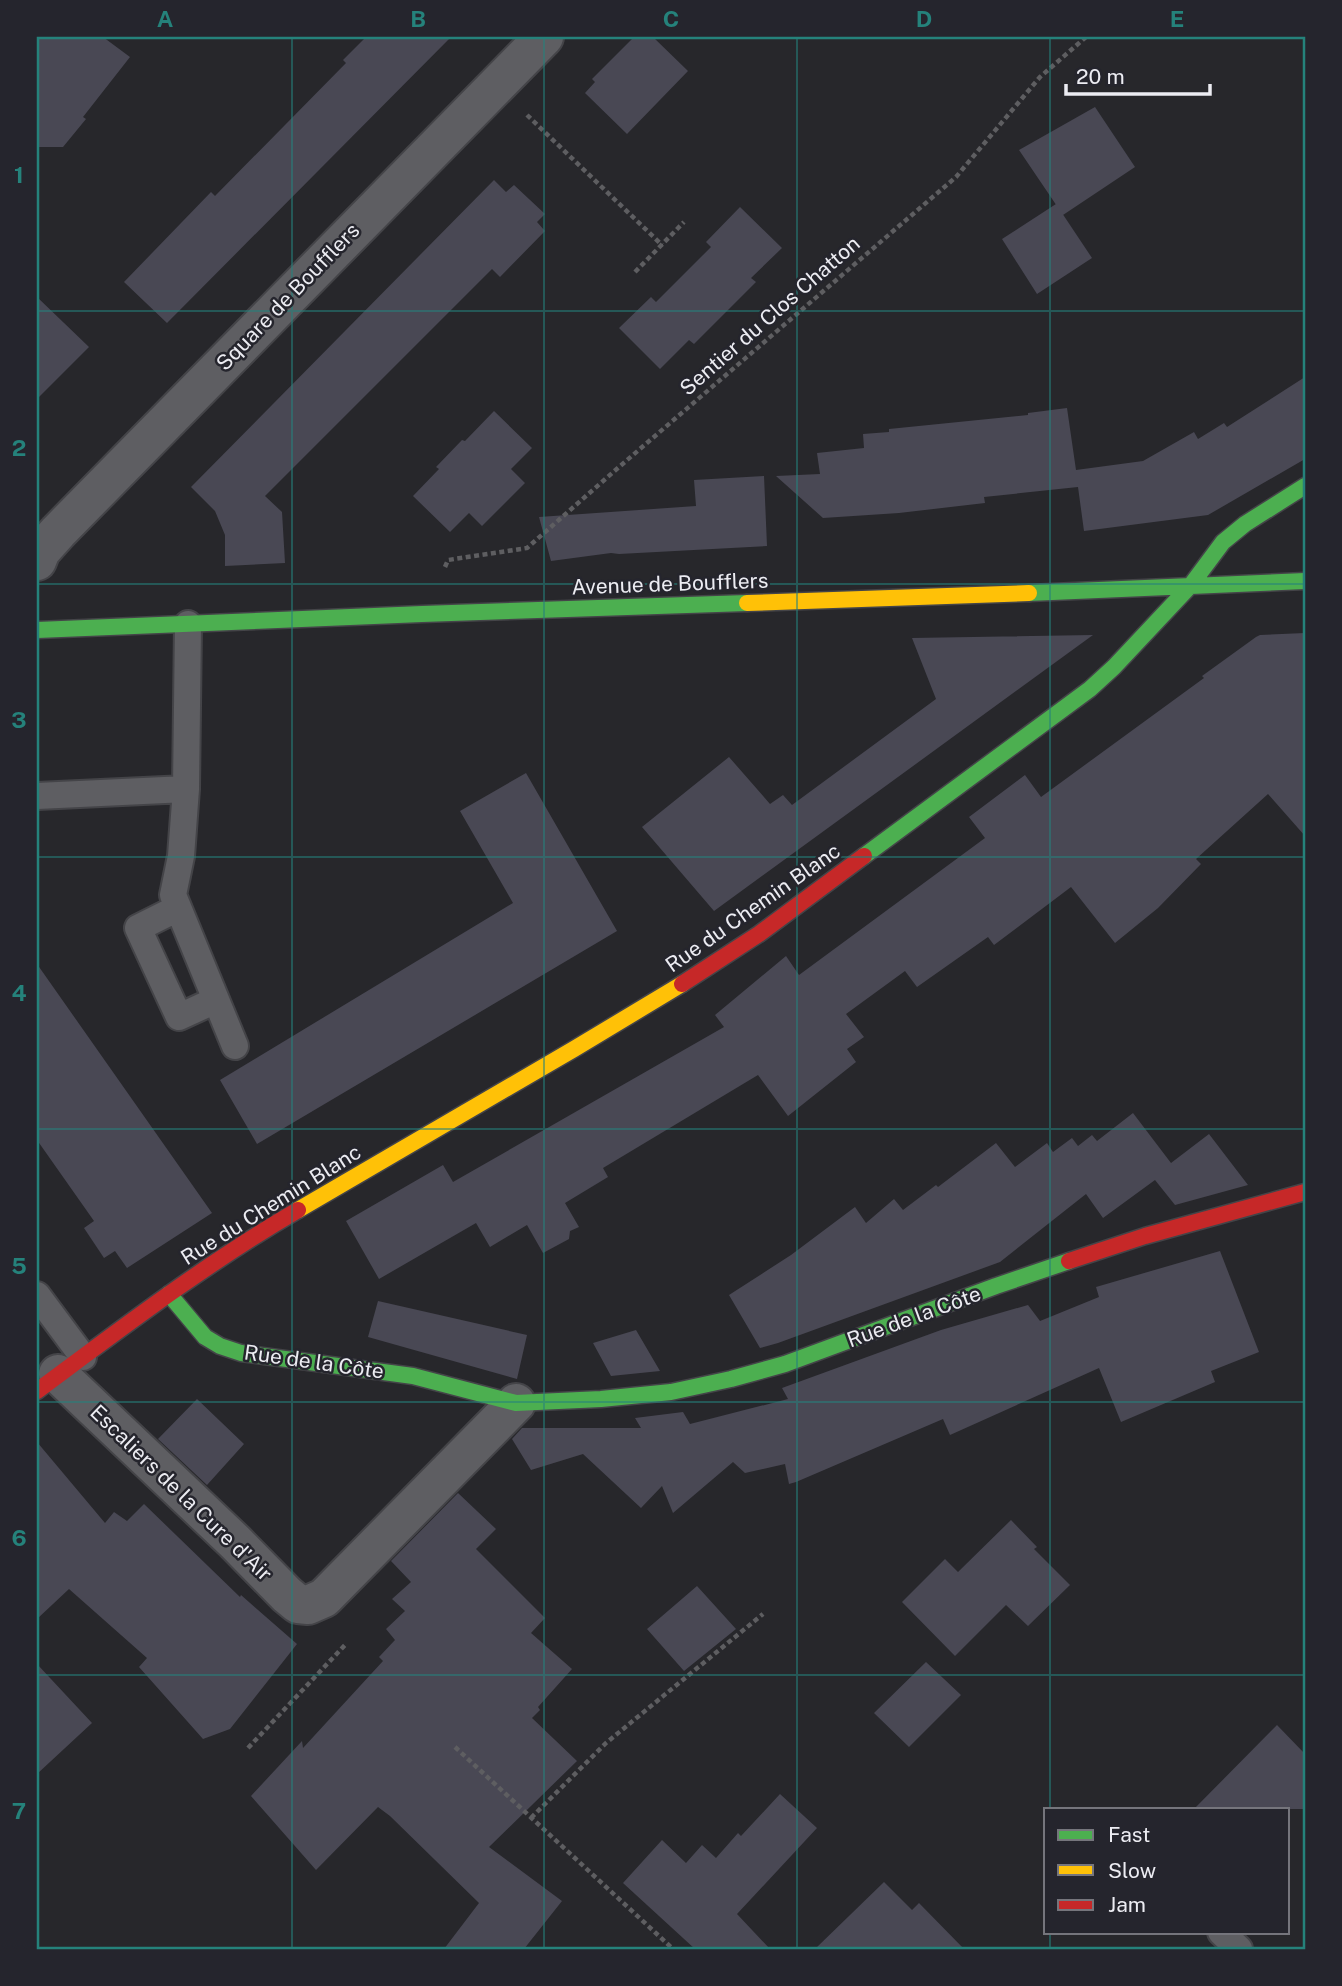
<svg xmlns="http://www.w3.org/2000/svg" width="1342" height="1986" font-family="'Public Sans',sans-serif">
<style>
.building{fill:#494854}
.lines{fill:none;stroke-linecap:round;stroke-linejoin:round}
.lane-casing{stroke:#444448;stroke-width:30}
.street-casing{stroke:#444448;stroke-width:42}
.fast-casing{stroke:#444448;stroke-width:19}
.slow-casing{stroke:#444448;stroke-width:19}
.jam-casing{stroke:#444448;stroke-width:19}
.path{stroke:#5e5e61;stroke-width:4.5;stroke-dasharray:5 3.5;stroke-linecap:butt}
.lane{stroke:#5e5e62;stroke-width:26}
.street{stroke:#5e5e62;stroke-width:38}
.fast{stroke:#4caf50;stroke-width:16}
.slow{stroke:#ffc107;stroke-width:16}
.jam{stroke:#c62828;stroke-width:16}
.grid{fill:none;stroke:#25827b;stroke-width:2;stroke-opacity:0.55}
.labels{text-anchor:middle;stroke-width:5;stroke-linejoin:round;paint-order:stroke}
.street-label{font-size:21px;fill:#ececf2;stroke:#25252d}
.neatline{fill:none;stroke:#25827b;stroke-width:2.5}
.grid-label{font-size:23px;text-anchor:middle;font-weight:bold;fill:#25827b}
</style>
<rect width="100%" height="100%" fill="#27272b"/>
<path class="building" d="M37,37H103L130,57L83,117L86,119L63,147H37Z
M366,37H451L167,323L124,282L211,192L215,196L346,63L343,60Z
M634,37H653L688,71L627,134L585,93L595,82L592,79Z
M1095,107L1135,167L1063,215L1019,150Z
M494,180L506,192L514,185L545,214L537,222L545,231L500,277L492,269L265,496L282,512L285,563L225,566V535L215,511L191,487Z
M1056,204L1092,258L1037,294L1002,239Z
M740,207L782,248L751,278L756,282L694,344L689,340L660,369L619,328L651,297L656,302L711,247L706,242Z
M37,297L89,347L37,399Z
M1305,377V459L1208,515L1084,531L1078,487L984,497L985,503L899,513L823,518L776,476L820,474L817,453L864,448L863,434L889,432V429L1028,415V413L1067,408L1076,470L1143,461L1194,432L1198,439L1224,423L1227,427Z
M494,411L532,448L511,469L525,483L482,526L469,513L450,532L413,496L439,469L436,467L462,440L465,441Z
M764,476L767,546L619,554L611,553L551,561L539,517L696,506L694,480Z
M1305,633V836L1268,794L1196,859L1201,864L1158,908L1115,943L1071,887L994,945L988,937L917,987L905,971L846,1014L864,1037L847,1049L856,1062L788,1116L758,1075L603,1168L608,1177L565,1203L579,1227L570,1231L569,1239L543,1253L527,1225L490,1247L476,1223L379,1279L346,1221L443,1165L453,1182L724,1027L715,1015L786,956L799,975L985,838L969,817L1025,775L1041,797L1204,678L1202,676L1256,637L1260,635Z
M1093,635L714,911L642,827L729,757L770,804L783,795L792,805L936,699L912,638Z
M526,773L617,931L257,1144L220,1080L513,903L460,811Z
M37,964L212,1213L127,1268L115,1251L104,1258L84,1228L94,1221L37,1140Z
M1133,1113L1171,1163L1209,1134L1248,1185L1175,1205L1155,1180L1103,1218L1086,1194L1000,1262L778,1343L760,1348L729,1295L791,1255L855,1207L866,1223L894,1199L903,1210L936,1185L938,1187L996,1143L1015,1167L1047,1143L1053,1152L1072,1138L1078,1146L1092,1135L1097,1141Z
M1220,1251L1259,1352L1211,1371L1215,1382L1121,1422L1099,1368L950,1435L943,1419L796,1482L789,1484L785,1464L745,1473L733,1462L673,1513L662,1486L641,1508L583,1454L531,1470L512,1439L522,1428H641L635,1418L683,1412L690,1424L788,1399L782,1388L941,1330L1028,1305L1040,1321L1099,1297L1096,1287Z
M378,1301L527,1335L517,1379L368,1337Z
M636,1330L660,1371L611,1376L593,1343Z
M197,1399L244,1444L207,1485L158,1439Z
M37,1442L105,1523L114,1512L127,1521L144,1504L240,1597L241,1595L297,1644L230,1729L203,1739L139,1667L147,1658L69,1589L37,1619Z
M458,1493L496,1529L476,1549L545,1618L531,1633L572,1669L538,1707L540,1710L532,1718L577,1761L489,1847L562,1901L524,1949H444L479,1903L390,1816L378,1807L316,1870L251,1796L302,1741L303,1748L383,1661L379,1657L395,1640L386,1629L405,1611L392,1599L411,1582L391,1561Z
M1011,1520L1037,1547L1034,1549L1070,1585L1028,1626L1006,1605L955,1656L902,1602L945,1559L958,1572Z
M697,1586L736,1629L684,1671L647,1629Z
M926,1662L961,1695L909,1747L874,1713Z
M37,1664L92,1723L37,1774Z
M1277,1725L1305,1754V1809H1194Z
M780,1794L817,1828L737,1914L770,1949H695L623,1883L662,1840L686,1863L702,1845L716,1858L738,1833L741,1836Z
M884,1882L912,1910L919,1903L964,1949H815Z"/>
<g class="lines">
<g class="lane-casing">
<path id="lane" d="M188,624L186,789L181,856L173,895L235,1046
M37,796L186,789
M178,908L138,928L179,1017L216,1000
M37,1295L83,1357
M1221,1932L1239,1949"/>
</g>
<g class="street-casing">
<path id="street" d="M37,561L41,551L58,532L544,37
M58,1374L235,1542L287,1595L298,1604L308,1605L324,1598L516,1403"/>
</g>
<g class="fast-casing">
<path id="fast" d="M1029,593L1305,581
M37,630L422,614L747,603
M864,856L1090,689L1114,667L1191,585L1223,542L1245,524L1305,486
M169,1294L205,1337L220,1346L241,1353L413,1376L516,1403L601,1399L671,1392L731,1379L785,1364L996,1286L1069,1261"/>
</g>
<g class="slow-casing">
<path id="slow" d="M747,603L1029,593
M298,1210L574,1049L682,984"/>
</g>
<g class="jam-casing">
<path id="jam" d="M682,984L759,934L864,856
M1069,1261L1145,1236L1305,1192
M37,1391C122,1328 207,1263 298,1210"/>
</g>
<path class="path" d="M527,115L662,245
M635,272L684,222
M445,567L448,560L527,548L619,467L956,177L1040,77L1086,37
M455,1747L673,1949
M248,1748L345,1645
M531,1818L606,1743L763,1614"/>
<use href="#lane" class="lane"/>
<use href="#street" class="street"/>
<use href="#fast" class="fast"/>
<use href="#slow" class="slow"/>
<use href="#jam" class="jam"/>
</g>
<path class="grid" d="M292,37V1949M544,37V1949M797,37V1949M1050,37V1809M37,311H1305M37,584H1305M37,857H1305M37,1129H1305M37,1402H1305M37,1675H1305M1050,1932V1949"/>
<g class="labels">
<g class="street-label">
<text transform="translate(288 297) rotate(-46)" y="7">Square de Boufflers</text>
<text transform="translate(770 316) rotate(-41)" y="7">Sentier du Clos Chatton</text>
<text transform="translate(670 584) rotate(-2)" y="7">Avenue de Boufflers</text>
<text transform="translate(753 908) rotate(-35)" y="7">Rue du Chemin Blanc</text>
<text transform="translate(271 1205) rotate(-32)" y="7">Rue du Chemin Blanc</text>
<text transform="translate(914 1317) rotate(-20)" y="7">Rue de la Côte</text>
<text transform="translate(314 1362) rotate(8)" y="7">Rue de la Côte</text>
<text transform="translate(181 1493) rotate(44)" y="7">Escaliers de la Cure d'Air</text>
</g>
</g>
<rect width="1342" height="1986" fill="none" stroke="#25252d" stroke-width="77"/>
<rect x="1044" y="1808" width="245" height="126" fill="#25252d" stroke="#75757c" stroke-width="2"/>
<rect x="1058" y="1830" width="35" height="10" fill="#4caf50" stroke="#75757c" stroke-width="2"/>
<text x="1108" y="1842" font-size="21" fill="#ececf2">Fast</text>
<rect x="1058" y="1865" width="35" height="10" fill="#ffc107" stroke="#75757c" stroke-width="2"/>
<text x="1108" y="1878" font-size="21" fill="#ececf2">Slow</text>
<rect x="1058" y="1900" width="35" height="10" fill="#c62828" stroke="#75757c" stroke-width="2"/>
<text x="1108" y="1912" font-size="21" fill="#ececf2">Jam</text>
<path d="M1066 84v10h144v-10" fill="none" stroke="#ececf2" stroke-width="3.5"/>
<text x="1076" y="84" font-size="21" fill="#ececf2" stroke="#25252d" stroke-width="5" paint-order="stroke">20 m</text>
<rect x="38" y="38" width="1266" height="1910" class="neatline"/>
<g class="grid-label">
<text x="165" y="27">A</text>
<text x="418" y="27">B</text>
<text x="671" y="27">C</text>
<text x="924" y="27">D</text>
<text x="1177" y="27">E</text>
<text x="19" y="183">1</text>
<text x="19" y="456">2</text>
<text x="19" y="728">3</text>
<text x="19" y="1001">4</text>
<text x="19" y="1274">5</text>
<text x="19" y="1546">6</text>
<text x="19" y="1819">7</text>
</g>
</svg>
